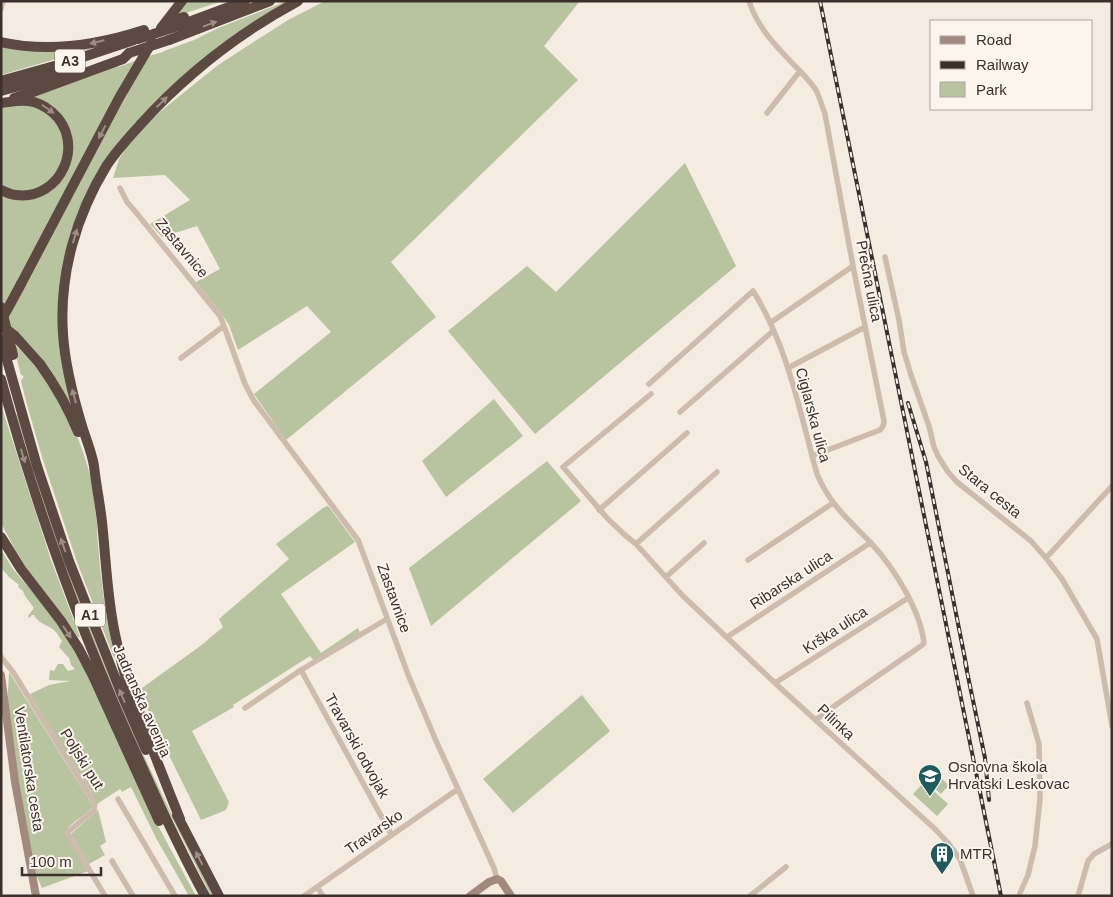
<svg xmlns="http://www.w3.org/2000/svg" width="1113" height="897" font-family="Helvetica,sans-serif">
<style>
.green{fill:#b8c4a0}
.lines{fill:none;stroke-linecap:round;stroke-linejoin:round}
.minor{stroke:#cdbbac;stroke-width:5.5}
.secondary{stroke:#a18a7d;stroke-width:8}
.motorway{stroke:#5c4a42;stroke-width:10}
.rail-casing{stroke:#3b302b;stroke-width:4}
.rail{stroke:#fbf5ee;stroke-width:2;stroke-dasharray:5.5;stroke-linecap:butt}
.motorway-bridge{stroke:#5c4a42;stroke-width:10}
.oneway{fill:#9c8e87}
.labels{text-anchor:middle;stroke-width:4;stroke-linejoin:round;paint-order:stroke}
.shield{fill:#fbf5ee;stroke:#756b66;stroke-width:1}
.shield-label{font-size:14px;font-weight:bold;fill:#3b302b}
.street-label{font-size:15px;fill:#3b302b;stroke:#fbf5ee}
.poi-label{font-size:15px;fill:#3b302b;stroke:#fbf5ee;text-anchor:start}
</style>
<rect width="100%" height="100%" fill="#f4ebe1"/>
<path class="green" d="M187,1H223L173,17Z
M287,1H292L261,20L117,148L64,267L71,405L56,380H57L56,379L7,322L18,297L145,57L163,52L164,51L194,40L218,28Z
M325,1H580L544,46L578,80L391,262L436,317L286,440L254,394L331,332L307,306L238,350L229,325L221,313L196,282L220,269L197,226L162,237L150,224L190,200L165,175L113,178L119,159L133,138L151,119L218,65L288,20Z
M1,44L100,46L1,75Z
M137,60L18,280L3,307L1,299V193L14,197L58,182L70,132L30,98L118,66L119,67Z
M22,104L46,111L63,132L65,159L46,185L23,192L1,187V106Z
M685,163L736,266L535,434L448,331L527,266L556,292Z
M12,341L38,369H39C60,400 78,431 88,468C93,487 95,506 97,525C97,531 97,538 98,544C101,582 106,620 115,657L114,658L77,562L42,457L26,401L21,381L24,376L21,375Z
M494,399L523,436L446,497L422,461Z
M1,405L51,560L80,637H78L28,570L16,551L1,523Z
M19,414L80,601L101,656L144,756L171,813L214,896H211L151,776L104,671L55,540L16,415Z
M547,461L581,501L431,626L409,568Z
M327,506L329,507L355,542L281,594L321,653L358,628L360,633L314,661L310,656L233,705L234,707L192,731L229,802L226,810L201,820L155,727L142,695V688L199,647L223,627L219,619L289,559L276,544L323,508Z
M1,550L13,569L54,617L75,649L157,824L196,896H189L156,838L131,787L122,792L120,789L97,804L91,792L62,747L30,694L49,685L70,681L49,680L50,670L54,671L58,664H63L68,671L75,669L71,665L69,658L59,647L62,641C59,637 56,630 51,628C45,624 38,623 34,615H32L29,618L28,616L34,608L25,596L23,591L18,587L19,585L9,577L1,568Z
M9,672L93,806C85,817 71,821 65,833L88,871L42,888L36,875L18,780L8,704V692Z
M582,695L610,731L513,813L483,779Z
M933,771L949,785L941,794L925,780Z
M924,782L948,804L937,816L913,794Z
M98,810L106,842L100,846L105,855L89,864L71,834Z"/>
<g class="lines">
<path class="minor" d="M749,1C758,29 777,47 797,68C804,75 812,83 817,92C820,99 822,106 825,114L853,266L884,421C884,425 883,427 880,430L812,456
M1,9L3,1
M767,113L800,71
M120,188L127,202L134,210L220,316L224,326L181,358
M885,257L899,320L904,352L911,375L929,426L934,447L938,456L948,472L957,482L1031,541L1046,558L1062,579L1097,639L1112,726
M770,323L853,266
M224,326L245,384L254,401L358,540L363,553L409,677L437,743L494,868L497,879
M788,368L865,327
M649,384L753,291C788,346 800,413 817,474C830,505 849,520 871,543C894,568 920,609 924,643L921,646L830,709L816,720
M651,394L563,467L608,519L626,536L636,544L682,595L775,683L936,830L948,843L960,859L973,896
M680,412L773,331
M599,510L687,433
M636,544L717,472
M1046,558L1112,486
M748,560L833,503
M667,576L704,543
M727,637L870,543
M1,657L13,672L95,804L94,810L68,832V834L105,896
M301,670L391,834
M775,683L908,598
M245,708L301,670L387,619
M118,799L175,896
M112,861L133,896
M317,887L323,896
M304,896L458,789
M750,896L786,867
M1020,896V893L1028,875L1035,846L1040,799L1039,744L1027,703
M1078,896L1088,861L1094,854L1112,844"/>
<path class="secondary" d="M1,675L15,782L36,896
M470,896L489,882L497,879L501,881L511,896"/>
<path class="motorway" d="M178,26L245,1
M161,28L182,1
M169,40L270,1
M1,42C49,53 98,45 144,30
M1,81L65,63L134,40
M1,91L75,70
M14,98L33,92L123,59L129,53
M1,103C10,102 19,100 28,101C37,102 46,107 52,112C87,142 61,201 16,195C11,195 6,192 1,190
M21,284L119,98L152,42
M1,307L13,355
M1,339L37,466L69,561L122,695L146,750
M40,364C55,385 68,407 78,432
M1,379C38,515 86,646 145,773C164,815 183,856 205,896
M1,537L21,569L61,621L79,649L93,676L159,821
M177,815L219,896
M180,819C166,784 152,750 140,714C137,705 132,697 129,688C123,671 119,652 115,634C107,597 106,559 102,522C100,503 96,485 94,466C92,453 86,439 82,426C73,396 65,366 63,334C59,275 76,215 107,165C117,150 129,137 140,125C185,75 239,33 298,1"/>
<g class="rail-casing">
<path id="rail" d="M820,1L1001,896
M908,403L926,462L967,669
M965,662L985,758L989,800"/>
</g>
<use href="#rail" class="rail"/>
<path class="motorway-bridge" d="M166,23L184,17
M138,39L178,26
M129,53L169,40
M1,321L21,284
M1,325L15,336L40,364"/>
</g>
<defs><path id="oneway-solid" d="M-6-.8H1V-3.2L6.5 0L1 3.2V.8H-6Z" transform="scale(1.25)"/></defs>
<g class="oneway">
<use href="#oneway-solid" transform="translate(210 24) rotate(-20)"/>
<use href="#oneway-solid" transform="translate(97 42) rotate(167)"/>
<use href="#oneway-solid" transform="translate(162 102) rotate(-44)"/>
<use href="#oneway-solid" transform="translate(48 109) rotate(35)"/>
<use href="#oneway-solid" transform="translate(102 132) rotate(118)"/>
<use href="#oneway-solid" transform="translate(75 236) rotate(-74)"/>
<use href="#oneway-solid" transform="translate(74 396) rotate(-105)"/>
<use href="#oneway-solid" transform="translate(23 456) rotate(73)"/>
<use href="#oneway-solid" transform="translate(63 545) rotate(-109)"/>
<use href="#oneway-solid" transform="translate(67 632) rotate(57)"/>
<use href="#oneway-solid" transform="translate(122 696) rotate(-113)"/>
<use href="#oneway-solid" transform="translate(199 858) rotate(-117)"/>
</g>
<defs>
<g id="school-pin" transform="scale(1.25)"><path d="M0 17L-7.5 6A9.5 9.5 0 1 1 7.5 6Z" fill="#1f5a5e" stroke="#fbf5ee"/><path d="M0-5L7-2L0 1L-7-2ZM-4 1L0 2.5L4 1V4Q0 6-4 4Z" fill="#fff"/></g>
<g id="building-pin" transform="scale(1.25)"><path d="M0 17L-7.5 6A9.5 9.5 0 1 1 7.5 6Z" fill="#1f5a5e" stroke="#fbf5ee"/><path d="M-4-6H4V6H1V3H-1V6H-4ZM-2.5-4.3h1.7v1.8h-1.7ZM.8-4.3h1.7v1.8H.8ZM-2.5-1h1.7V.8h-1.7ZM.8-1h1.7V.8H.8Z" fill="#fff"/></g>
</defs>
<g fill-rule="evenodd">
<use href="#school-pin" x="930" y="776"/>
<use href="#building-pin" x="942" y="854"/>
</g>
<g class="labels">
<g class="shield">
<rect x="55" y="49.5" width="30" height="23" rx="4"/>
<rect x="75" y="603.5" width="30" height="23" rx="4"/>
</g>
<g class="shield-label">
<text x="70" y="66">A3</text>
<text x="90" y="620">A1</text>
</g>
<g class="street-label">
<text transform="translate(182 248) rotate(50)" y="5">Zastavnice</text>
<text transform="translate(869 281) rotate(79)" y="5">Prečna ulica</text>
<text transform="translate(813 415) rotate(75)" y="5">Ciglarska ulica</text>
<text transform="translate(990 491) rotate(39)" y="5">Stara cesta</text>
<text transform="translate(791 580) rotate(-33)" y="5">Ribarska ulica</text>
<text transform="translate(394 598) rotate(70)" y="5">Zastavnice</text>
<text transform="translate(835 630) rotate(-33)" y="5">Krška ulica</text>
<text transform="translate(142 701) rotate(66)" y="5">Jadranska avenija</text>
<text transform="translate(836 722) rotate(43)" y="5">Pilinka</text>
<text transform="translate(357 746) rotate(61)" y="5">Travarski odvojak</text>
<text transform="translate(82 759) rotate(58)" y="5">Poljski put</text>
<text transform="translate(29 769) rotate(81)" y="5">Ventilatorska cesta</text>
<text transform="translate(374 832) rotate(-35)" y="5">Travarsko</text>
</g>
<g class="poi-label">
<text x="948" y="772">Osnovna škola<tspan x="948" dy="17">Hrvatski Leskovac</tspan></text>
<text x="960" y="859">MTR</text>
</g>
</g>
<rect width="1113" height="897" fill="none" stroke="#3b302b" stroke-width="5"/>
<rect x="930" y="20" width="162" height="90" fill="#fbf5ee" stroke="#aea6a0"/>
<rect x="940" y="36" width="25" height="8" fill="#a18a7d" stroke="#aea6a0"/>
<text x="976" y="45" font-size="15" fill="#3b302b">Road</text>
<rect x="940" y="61" width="25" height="8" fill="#3b302b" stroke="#aea6a0"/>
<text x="976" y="70" font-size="15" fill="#3b302b">Railway</text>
<rect x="940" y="82" width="25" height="15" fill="#b8c4a0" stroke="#aea6a0"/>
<text x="976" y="95" font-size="15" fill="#3b302b">Park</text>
<path d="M22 867v8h79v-8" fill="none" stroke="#3b302b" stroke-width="2.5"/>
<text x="30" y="867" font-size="15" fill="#3b302b" stroke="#fbf5ee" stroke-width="4" paint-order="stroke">100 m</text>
</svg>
